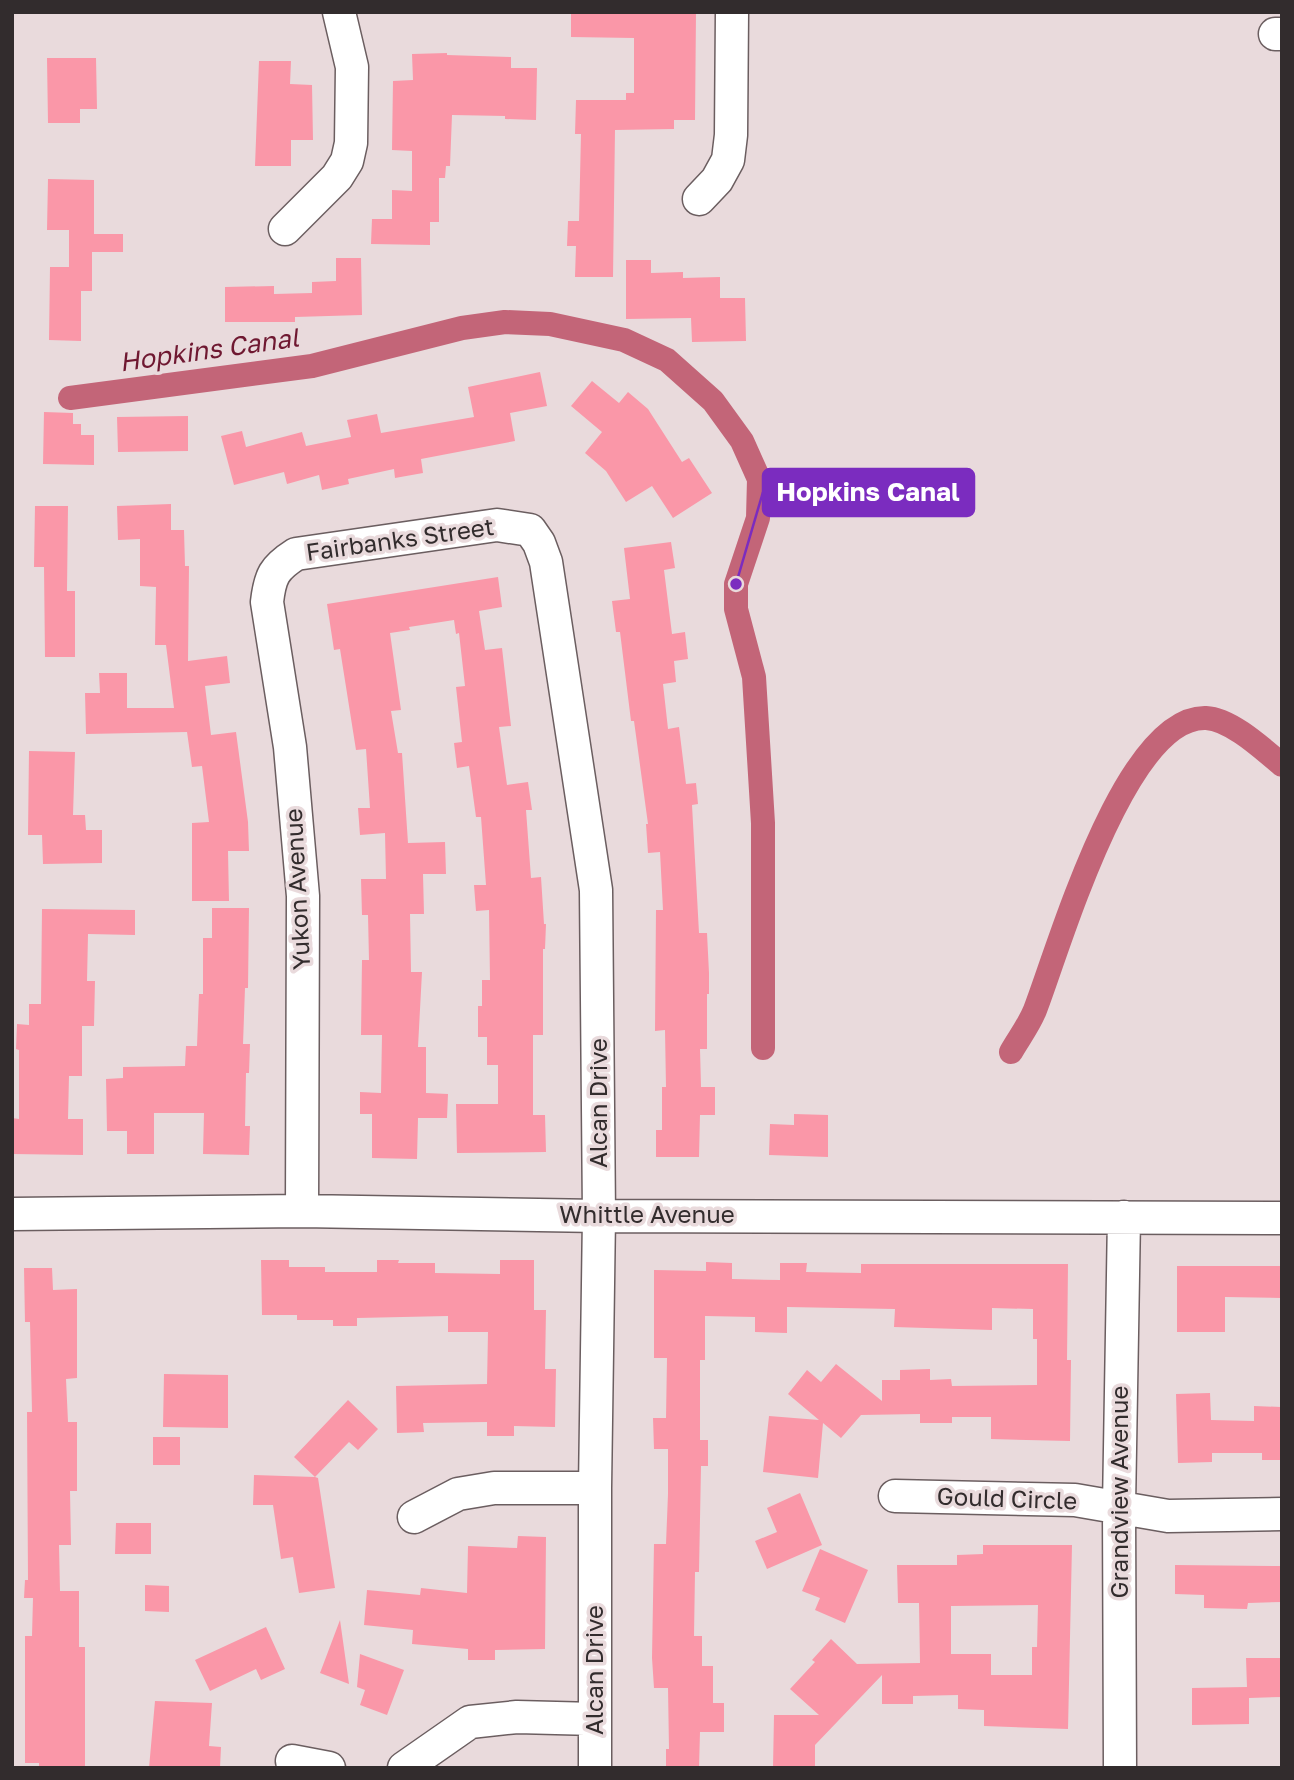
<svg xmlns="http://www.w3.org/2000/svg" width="1294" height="1780" font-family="'Golos Text',sans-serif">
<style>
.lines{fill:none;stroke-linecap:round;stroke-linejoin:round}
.canal{stroke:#c36578;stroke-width:24}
.building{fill:#fa97a8;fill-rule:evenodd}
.minor-casing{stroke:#6b5e60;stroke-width:35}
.minor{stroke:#fff;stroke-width:32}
.labels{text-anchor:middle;stroke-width:7;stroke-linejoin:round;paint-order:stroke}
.street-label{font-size:24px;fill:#322c2d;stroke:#e9dadc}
.water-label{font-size:26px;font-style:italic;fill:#6f1831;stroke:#e9dadc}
.leader{fill:none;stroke:#7b2cbf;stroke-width:2.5}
.callout-dot{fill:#7b2cbf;stroke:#e9dadc;stroke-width:2.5}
.callout{fill:#7b2cbf;stroke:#7b2cbf;stroke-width:2.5}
.callout-label{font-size:26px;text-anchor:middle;font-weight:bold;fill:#fff}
</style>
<rect width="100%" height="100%" fill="#e9dadc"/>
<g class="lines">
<path class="canal" d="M70,398L312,366L462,328L505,322L550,324L624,340L667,360L713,401L742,441L759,479L758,518L736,584V609L754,677L763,823V1048
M1011,1052C1019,1038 1029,1025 1035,1010C1059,948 1125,715 1206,718C1231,719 1264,750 1282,765"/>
</g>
<path class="building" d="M571,12H696L695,120H674V129L615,130L613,277H575L576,246H567L568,221H579L581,134H575L576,100H626V93H634V38L571,37Z
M447,53V55L511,57V68H537L536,120L505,119V116L452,115L450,166H446L445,178H439V222H430V245L371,244L372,219H392V190L412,191V151L392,150L393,81L413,80L412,54Z
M47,58H96L97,109H80V123H48Z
M259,61H291L290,84L312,85L313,140H291V166H255Z
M48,179L94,180V234H123V252H92V291H81V341L49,340L50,267H69V230H47Z
M336,258H361L362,315L295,317V322H225V287L274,286V294L312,293V282L336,281Z
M626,260H651V273L683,272V278L720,277V298H745L746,341L692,342L691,318L626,319Z
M540,372L547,406L510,413L515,441L421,459L423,473L395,478L394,469L348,479L349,484L322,490L319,475L287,484L284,472L234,485L221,436L242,431L246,447L302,432L306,446L351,437L347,420L377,414L381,433L474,417L468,387Z
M592,381L619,403L628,392L648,409L682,462L689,458L712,493L673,518L652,486L626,502L606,471L585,453L602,432L571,406Z
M44,412L73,413V424H81V435H94V465L43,464Z
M188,416V451L118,452L117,417Z
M171,504V530H184L185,566H189L188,661L227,656L230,683L205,686L211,735L236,732L248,822L249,851H228L229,901H192V823L209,822L202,766L192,767L187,732L86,734L85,693H100L99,673H127V708H174L166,645H155L156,587L140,586V539L118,540L117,506Z
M35,506H68L67,591H75V657H45L44,567H34Z
M671,542L675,568L664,570L672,634L685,632L688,659L674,661L676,682L663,684L668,729L679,727L686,784L696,783L698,804L692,805L699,933H707L709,973V994H707V1049H700L701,1087H715V1115H700L699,1157H656V1130H662V1087H666L665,1030L655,1031L656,910H663L660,852L648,853L646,824H648L634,721H631L620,632H616L612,601L630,599L624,548Z
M498,577L502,607L479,611L485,650L502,648L511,726L499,727L507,785L528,782L532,810H526L531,878L541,877L544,924H546L545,949H543V1035H533V1115H545L546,1152L457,1153L456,1104H498V1065H487V1037H478V1006H482V980H490L489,910L476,911L474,885H486L481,817H476L469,766L457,768L454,743L462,742L456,687L465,686L459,633L456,634L454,620L409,627L410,630L390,633L401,710L391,711L398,753H402L408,843L445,842L446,874H423L424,914H410L411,972H422L418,1047H426V1093L448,1094L447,1118H418L417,1159L372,1158V1114H360V1092L381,1093L382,1035H361L362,960H369L368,915H362L361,879H386L385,833L360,835L358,808H370L366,749L356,750L340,649L334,650L327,604Z
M29,751L75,752L73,815H85L86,830H102V863L43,864L42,835H28Z
M212,908H249L248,988H245L243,1044H250L249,1073H246L245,1126H250L249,1155L203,1154L204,1113H154V1154H127V1131H107L106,1079L123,1078V1067L185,1066L186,1046H197L199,994H203V938H212Z
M42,909L135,910V935L88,934L87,981H95L94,1026H82V1076H69L68,1119H83V1155L12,1154V1118L19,1119V1050L16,1049L17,1024L29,1025V1004H41Z
M794,1114L828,1115V1157L769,1155L770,1124L794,1125Z
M261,1260H289V1267H325V1272H377V1260H399L398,1263H435V1273L500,1274V1260H534V1310H546L545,1369H556L555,1427L514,1426V1436H487V1422L423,1423L424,1432L397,1433L396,1386L487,1384L488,1332H448V1316L357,1318V1326H333V1320H297V1315H262Z
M706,1262L732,1263V1279L780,1280V1263H807L806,1272L861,1273V1264H1068L1067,1360H1071L1070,1441L991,1439V1417H952V1423H920V1414L861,1415L841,1438L823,1423L818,1478L763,1472L769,1416L819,1420L788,1394L807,1370L821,1382L836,1364L882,1401V1380H900V1370L930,1369V1380L951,1379L952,1386L1037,1385V1339H1033V1309L992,1308V1330L894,1327L895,1309L787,1307V1333L755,1332V1317L705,1316V1360H700V1440H708V1466H701L699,1572H695L694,1636H702V1666H713V1703H724V1732H700L699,1768H666V1749H669L668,1688H654L652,1658L654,1544H666L668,1494V1449H654L653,1418H666L667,1358H654V1270L706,1271Z
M1177,1266H1282V1298L1225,1297V1332H1177Z
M24,1268H52L53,1290L77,1289V1378L66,1379L68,1422H77V1491H70L71,1545H59L60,1591H79V1647H85V1768H39V1763H25V1636H32L33,1598H24L25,1580H28L27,1412H32L30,1322H25Z
M164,1374L228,1375V1428L163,1427Z
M1210,1393L1211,1420L1254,1421V1406L1281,1407L1282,1460H1262V1453H1212V1462L1178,1463L1176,1394Z
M348,1400L378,1429L358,1450L349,1442L315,1477L318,1478L335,1588L299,1593L293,1557L281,1559L273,1505H253L254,1475L315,1477L294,1457Z
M153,1437H180V1465H153Z
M800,1493L822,1545L767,1569L755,1541L777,1532L767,1508Z
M116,1523H151V1554H115Z
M518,1536L546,1537L545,1649L495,1650V1660H468V1649L412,1644L413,1630L364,1625L367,1590L420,1595L421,1588L467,1593L468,1546L517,1548Z
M983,1545H1072L1068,1729L984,1726V1710L958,1709V1695L913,1696V1704H882V1675L815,1745V1768H773L774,1715H819L790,1689L815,1662L812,1660L831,1639L857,1664L920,1663L919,1603H898L897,1565H957V1555L983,1554ZM1038,1605L1037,1647H1032V1675H991V1654H951V1606Z
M820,1549L868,1570L845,1623L815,1610L820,1598L802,1591Z
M1175,1565L1282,1566V1602L1248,1603L1247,1609L1204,1608V1595L1175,1594Z
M145,1585L169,1586V1612L145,1611Z
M340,1620L349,1684L320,1673Z
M266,1627L285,1669L261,1680L256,1669L210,1691L195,1660Z
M360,1654L404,1670L387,1715L360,1705L365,1690L357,1687Z
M1246,1658H1282V1697L1249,1698V1724L1192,1725V1688L1247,1687Z
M155,1701L212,1703L209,1746L221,1747L220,1768H149Z"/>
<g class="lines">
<g class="minor-casing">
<path id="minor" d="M1275,34H1282
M699,199L717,180L728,160L731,135L732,12
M285,229L337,177L347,161L351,143L352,67L339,12
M302,1211L303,896L290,747L267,602C270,576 274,568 296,554L497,525L530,530L539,543L546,562L596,890L599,1216L595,1488V1768
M12,1214L302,1211L599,1216L1282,1218
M895,1496L1075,1500L1168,1516L1282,1514
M414,1517L458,1494L494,1488H595
M292,1761L329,1768
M404,1768L470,1722L517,1717L595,1719
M1120,1768L1119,1507L1124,1217"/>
</g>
<use href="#minor" class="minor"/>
</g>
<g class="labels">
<g class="street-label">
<text transform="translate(400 540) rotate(-8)" y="8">Fairbanks Street</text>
<text transform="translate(298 889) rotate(-93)" y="8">Yukon Avenue</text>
<text transform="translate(599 1103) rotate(-90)" y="8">Alcan Drive</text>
<text x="647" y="1223">Whittle Avenue</text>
<text transform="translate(1120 1492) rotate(-90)" y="8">Grandview Avenue</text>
<text transform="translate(1007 1499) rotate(2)" y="8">Gould Circle</text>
<text transform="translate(595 1670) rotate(-90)" y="8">Alcan Drive</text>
</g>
<g class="water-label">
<text transform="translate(209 350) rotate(-8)" y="9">Hopkins Canal</text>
</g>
</g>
<path class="leader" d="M736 584L763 492"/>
<circle class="callout-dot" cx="736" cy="584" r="7"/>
<rect class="callout" x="763" y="469" width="211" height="47" rx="7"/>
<g class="callout-label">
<text x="868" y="501">Hopkins Canal</text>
</g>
<rect width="1294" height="1780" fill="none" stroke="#322c2d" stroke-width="28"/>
</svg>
